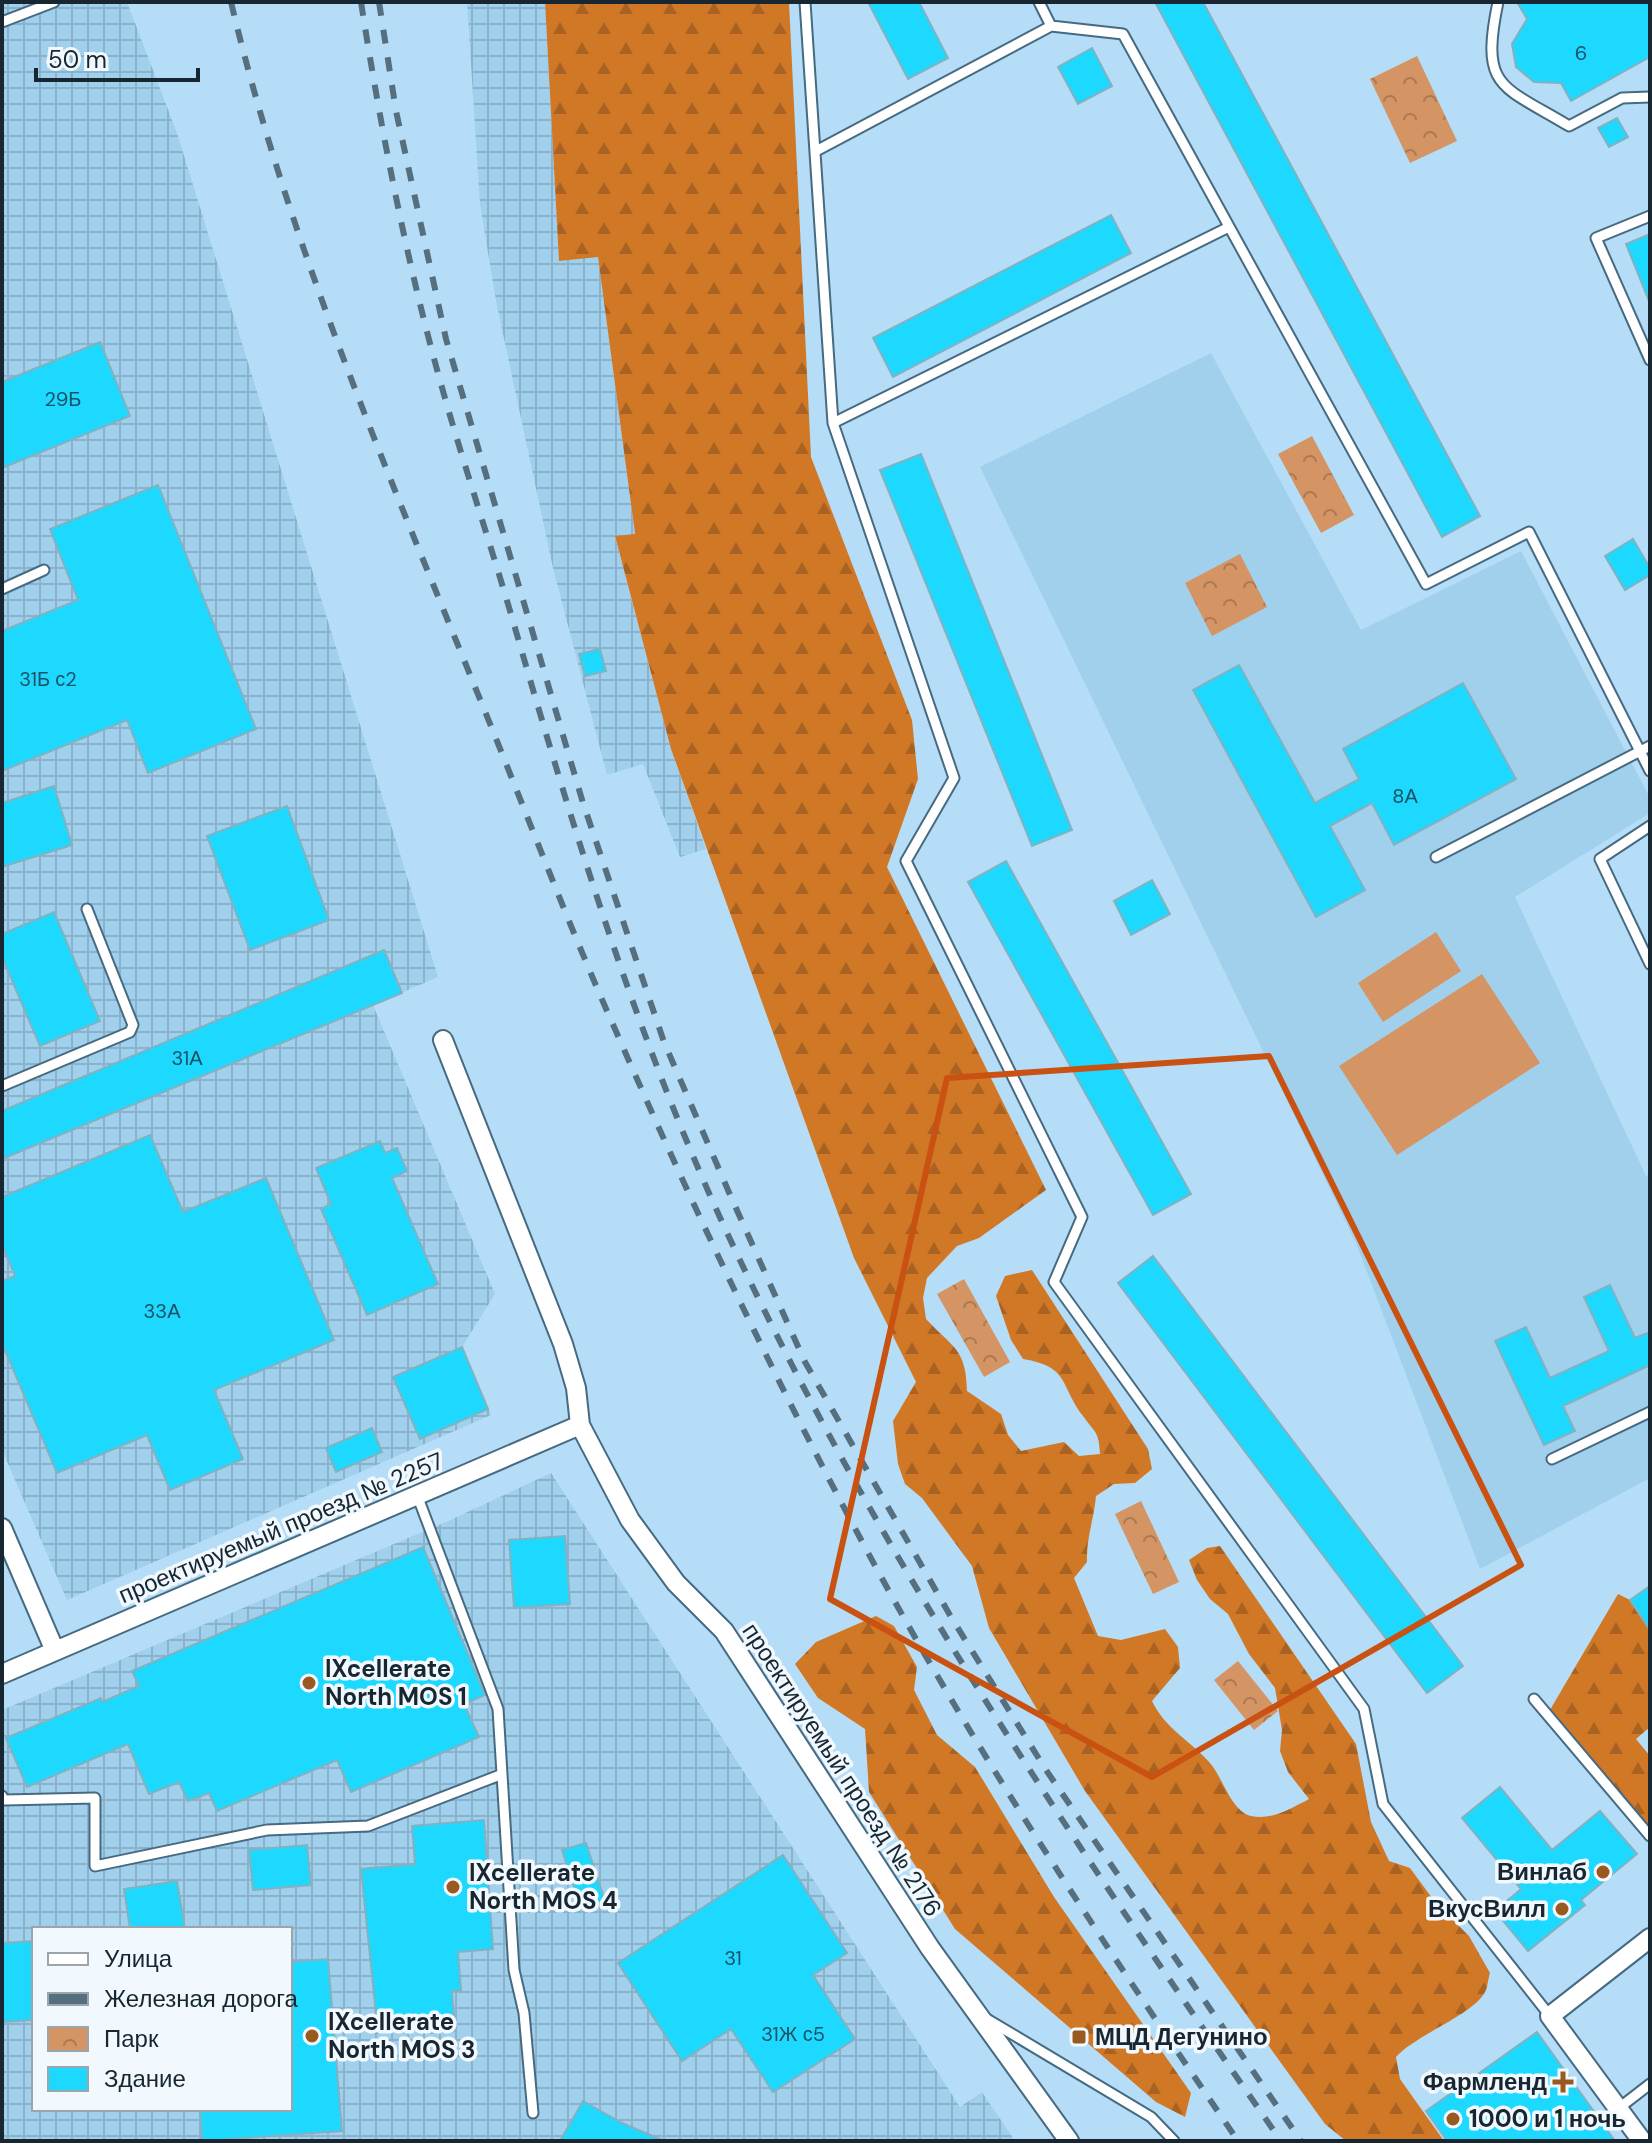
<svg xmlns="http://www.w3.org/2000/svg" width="1652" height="2143" font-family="'DM Sans',sans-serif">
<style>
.built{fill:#a1d0ed}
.industrial{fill:url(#industrial-grid);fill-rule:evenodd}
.grass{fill:#d49464}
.forest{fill:url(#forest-firs)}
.park{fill:url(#park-crowns)}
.building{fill:#1dd8ff;stroke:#81b2c0;stroke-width:2}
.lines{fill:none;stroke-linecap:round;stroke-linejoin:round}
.service-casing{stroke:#466a81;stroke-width:13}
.minor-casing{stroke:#466a81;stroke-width:22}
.service{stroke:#fff;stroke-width:9}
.minor{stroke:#fff;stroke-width:18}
.rail{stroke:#566f7f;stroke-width:6;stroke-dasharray:14 14;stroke-linecap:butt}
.marked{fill:none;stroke:#c95111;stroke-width:6;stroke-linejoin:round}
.poi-dot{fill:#995a22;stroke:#f1f9fe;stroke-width:3}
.labels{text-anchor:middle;stroke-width:7;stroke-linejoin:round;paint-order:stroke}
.number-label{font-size:20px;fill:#185264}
.street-label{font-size:24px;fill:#172630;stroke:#f1f9fe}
.poi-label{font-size:24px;font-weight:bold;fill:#172630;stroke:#f1f9fe;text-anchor:start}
</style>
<defs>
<pattern id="industrial-grid" width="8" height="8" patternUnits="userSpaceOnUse" patternTransform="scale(2)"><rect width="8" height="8" fill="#a1d0ed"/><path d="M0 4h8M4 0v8" fill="none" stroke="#8ab2cc"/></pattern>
<pattern id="forest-firs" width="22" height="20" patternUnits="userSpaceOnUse" patternTransform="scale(2)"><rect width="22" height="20" fill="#d17827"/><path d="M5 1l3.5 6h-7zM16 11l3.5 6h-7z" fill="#a96222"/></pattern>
<pattern id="park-crowns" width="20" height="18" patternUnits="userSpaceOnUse" patternTransform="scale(2)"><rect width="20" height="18" fill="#d49464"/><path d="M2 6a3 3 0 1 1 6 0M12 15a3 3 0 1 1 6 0" fill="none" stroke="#ab7953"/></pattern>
</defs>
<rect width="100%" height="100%" fill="#b5ddf7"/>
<path class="built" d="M1211,353L1361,630L1521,551L1650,798V813L1515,897L1646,1176L1650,1174V1478L1480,1569L1356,1243L980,467Z"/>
<path class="industrial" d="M2,2H127L177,133L438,977L373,1005L495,1294L462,1347L491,1415L67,1600L2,1450Z
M467,2H545L559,260L598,256L635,535L615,537L671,749L706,849L680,857L643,764L607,775L553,568L496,301L480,204Z
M551,1473L960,2107L982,2092L1015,2141H2V1710L446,1522ZM34,1929H290V2109H34Z"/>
<path class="grass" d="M1436,932L1461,971L1383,1022L1358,983Z
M1482,974L1540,1063L1397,1155L1339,1066Z"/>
<path class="forest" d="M545,2H789L811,457L912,720L918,779L887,867L1046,1190L979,1238L957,1246L927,1278L923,1298L926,1319C953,1348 966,1348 967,1391L1001,1414L1008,1435L1021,1451L1064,1442L1079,1456L1100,1454C1099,1431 1095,1433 1083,1416C1059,1384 1070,1367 1023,1359L1011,1340L996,1296L1005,1276L1032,1270L1148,1449L1152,1469L1135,1483L1114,1484L1096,1496C1094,1519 1086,1539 1087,1562L1074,1578L1098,1636L1121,1640L1165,1629L1178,1647L1180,1668L1152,1701C1166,1730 1190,1740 1210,1763C1223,1778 1231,1811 1251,1816C1271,1821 1292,1808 1309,1799L1288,1772L1280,1751L1282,1730L1275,1688L1249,1654L1228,1614L1210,1599L1197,1580L1189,1560L1207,1548L1220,1546L1356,1744L1371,1822L1389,1861L1410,1868L1435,1902L1469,1936L1490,1973C1488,1978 1488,1987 1485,1992C1473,2015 1417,2034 1396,2057L1400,2079L1444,2141H1346L1325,2124L1085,1791L989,1628L972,1566L922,1498L905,1484L898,1464L893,1421L916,1382L854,1258L671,749L615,536L635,534L598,257L559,261Z
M1618,1594L1630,1600L1643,1619L1650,1615V1727L1636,1739L1650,1756V1836L1547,1715Z
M876,1616L894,1626L917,1667L914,1690L937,1735L975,1767L1054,1897L1191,2093L1185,2117L1156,2102L955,1929L869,1792L865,1729L818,1698L795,1664L816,1642Z"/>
<path class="park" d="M1417,56L1457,141L1410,163L1370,79Z
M1312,436L1354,515L1321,533L1278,454Z
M1240,554L1267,607L1212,636L1185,583Z
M964,1279L1010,1362L984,1377L937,1294Z
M1141,1501L1179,1582L1153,1594L1115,1514Z
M1238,1661L1278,1711L1254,1730L1214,1680Z"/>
<path class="building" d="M868,2H919L948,58L908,79Z
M1155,2H1203L1480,516L1442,537Z
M1517,2H1650V57L1571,101L1561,83L1534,82L1516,67L1512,44L1527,19Z
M1092,48L1112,86L1078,104L1058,67Z
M1617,118L1628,137L1609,147L1598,128Z
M1111,215L1131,253L893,377L873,338Z
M1650,234V301H1649L1626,244Z
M100,342L130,416L2,468V382Z
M921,454L1072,830L1032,846L880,470Z
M158,485L256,729L148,773L127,720L2,771V631L78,600L50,529Z
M1633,539L1650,568V575L1625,590L1605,556Z
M600,649L606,671L585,676L579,654Z
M1239,665L1315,803L1359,779L1343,749L1463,683L1516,779L1394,845L1372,803L1330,826L1365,890L1316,917L1193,690Z
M54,786L72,845L2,867V803Z
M287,806L329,920L250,950L207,836Z
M1006,861L1191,1194L1153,1215L968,882Z
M1152,880L1170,914L1131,935L1114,901Z
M54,912L100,1021L40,1046L2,957V934Z
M384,950L402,993L2,1159V1111Z
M150,1135L183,1212L266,1178L334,1340L214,1390L243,1459L170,1490L147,1435L57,1473L2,1343V1281L15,1276L2,1245V1197Z
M380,1141L385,1153L397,1148L407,1171L392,1178L438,1284L367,1315L321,1209L331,1204L316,1168Z
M1153,1256L1463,1666L1427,1693L1118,1283Z
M1610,1285L1635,1338L1650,1332V1365L1563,1406L1575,1431L1544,1445L1495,1341L1526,1327L1550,1378L1609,1351L1584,1297Z
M462,1347L488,1409L420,1439L393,1377Z
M372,1428L382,1452L336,1472L326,1448Z
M565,1536L570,1604L514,1608L509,1540Z
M423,1547L485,1695L464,1704L479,1737L351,1792L337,1760L217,1811L209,1793L188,1801L179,1782L149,1794L128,1744L27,1787L6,1738L101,1698L102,1702L139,1686L132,1671Z
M1650,1586V1630L1630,1600Z
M1500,1787L1552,1850L1600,1811L1637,1854L1581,1900L1585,1905L1528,1951L1495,1911L1521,1889L1462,1818Z
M484,1820L493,1949L458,1952L461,1990L452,1991L455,2031L428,2033L427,2027L378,2033L361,1869L415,1864L412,1826Z
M586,1843L605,1901L581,1909L562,1850Z
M307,1845L311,1885L253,1890L249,1850Z
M783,1855L847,1953L813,1975L855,2039L773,2092L731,2029L682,2061L618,1963Z
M177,1881L185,1929H130L124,1889Z
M34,1941V2020L2,2022V1943Z
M328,1959L342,2131L202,2141L200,2109H290V1962Z
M1537,2032L1615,2141H1447L1426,2111Z
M583,2101L622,2123L664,2141H560Z"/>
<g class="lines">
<g class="service-casing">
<path id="service" d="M805,2L833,423L954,778L906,861L1082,1217L1054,1282L1364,1709L1383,1804L1550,2016
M1039,2L1051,26
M1498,2C1480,89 1501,85 1569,126L1622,98L1650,97
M2,22L54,2
M816,151L1051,26L1123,34L1426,584L1529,532L1650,771
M1650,216L1596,238L1650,360
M833,423L1229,227
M2,589L44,570
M1650,826L1600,859L1650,964
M1436,857L1650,746
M2,1086L130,1032L133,1025L87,909
M1552,1459L1650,1412
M417,1495L498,1709L514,1970L524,2013L533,2113
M1534,1699L1650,1836
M2,1796L4,1800L95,1798V1866L267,1830L368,1826L500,1775
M987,2019L1151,2117L1174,2141
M1619,2108L1650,2084"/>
</g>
<g class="minor-casing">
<path id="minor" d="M443,1040L563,1344L576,1388L580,1425L630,1520L676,1583L724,1631L930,1948L1069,2141
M2,1528L55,1651
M2,1674L580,1425
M1642,2141L1550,2016L1650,1938"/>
</g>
<use href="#service" class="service"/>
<use href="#minor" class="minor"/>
<path class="rail" d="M231,2C287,238 384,463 475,687C522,801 565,917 615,1029C690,1201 770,1369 858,1534C970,1745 1104,1944 1238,2141
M361,2C381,130 406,259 441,384C463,463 490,542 513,621C570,818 629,1014 713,1202C864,1537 1072,1840 1281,2141
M379,2L396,111L446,339L583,803L664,1042L731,1197L805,1362L951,1617L1046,1770L1301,2141"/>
</g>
<path class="marked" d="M1269,1056L1521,1565L1152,1777L830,1599L947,1078Z"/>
<g class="poi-dot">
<circle cx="309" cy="1683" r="8"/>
<circle cx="1603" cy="1872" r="8"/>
<circle cx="453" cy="1887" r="8"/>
<circle cx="1562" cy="1909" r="8"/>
<circle cx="312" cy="2036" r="8"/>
<rect x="1071" y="2029" width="16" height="16" rx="4"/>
<path d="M1559 2070h8v8h8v8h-8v8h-8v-8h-8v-8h8z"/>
<circle cx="1453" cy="2119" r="8"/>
</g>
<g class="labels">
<g class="number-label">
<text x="1581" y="60">6</text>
<text x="63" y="406">29Б</text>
<text x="48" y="686">31Б с2</text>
<text x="1405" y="803">8А</text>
<text x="187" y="1065">31А</text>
<text x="162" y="1318">33А</text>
<text x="733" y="1965">31</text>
<text x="793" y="2041">31Ж с5</text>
</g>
<g class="street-label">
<text transform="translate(281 1528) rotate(-23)" y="8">проектируемый проезд № 2257</text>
<text transform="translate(842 1770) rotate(57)" y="8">проектируемый проезд № 2176</text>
</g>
<g class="poi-label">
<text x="325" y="1677">IXcellerate<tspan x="325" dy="28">North MOS 1</tspan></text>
<text x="1587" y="1880" text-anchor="end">Винлаб</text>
<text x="469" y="1881">IXcellerate<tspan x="469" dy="28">North MOS 4</tspan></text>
<text x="1546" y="1917" text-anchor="end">ВкусВилл</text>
<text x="328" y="2030">IXcellerate<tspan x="328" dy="28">North MOS 3</tspan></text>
<text x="1095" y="2045">МЦД Дегунино</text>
<text x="1547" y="2090" text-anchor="end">Фармленд</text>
<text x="1469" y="2127">1000 и 1 ночь</text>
</g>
</g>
<rect width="1652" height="2143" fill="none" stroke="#172630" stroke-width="8"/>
<rect x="32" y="1927" width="260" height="184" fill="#f1f9fe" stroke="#9aa5ac" stroke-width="2"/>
<rect x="48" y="1953" width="40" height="12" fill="#ffffff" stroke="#9aa5ac" stroke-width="2"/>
<text x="104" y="1967" font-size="24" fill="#172630">Улица</text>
<rect x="48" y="1993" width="40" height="12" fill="#566f7f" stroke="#9aa5ac" stroke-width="2"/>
<text x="104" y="2007" font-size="24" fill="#172630">Железная дорога</text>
<rect x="48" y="2027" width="40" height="24" fill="url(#park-crowns)" stroke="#9aa5ac" stroke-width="2"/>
<text x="104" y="2047" font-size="24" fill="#172630">Парк</text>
<rect x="48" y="2067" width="40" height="24" fill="#1dd8ff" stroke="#9aa5ac" stroke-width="2"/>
<text x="104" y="2087" font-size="24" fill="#172630">Здание</text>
<path d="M36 68v12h162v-12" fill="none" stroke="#172630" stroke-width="4"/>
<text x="48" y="68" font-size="24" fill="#172630" stroke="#f1f9fe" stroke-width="6" paint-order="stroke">50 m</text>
</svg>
